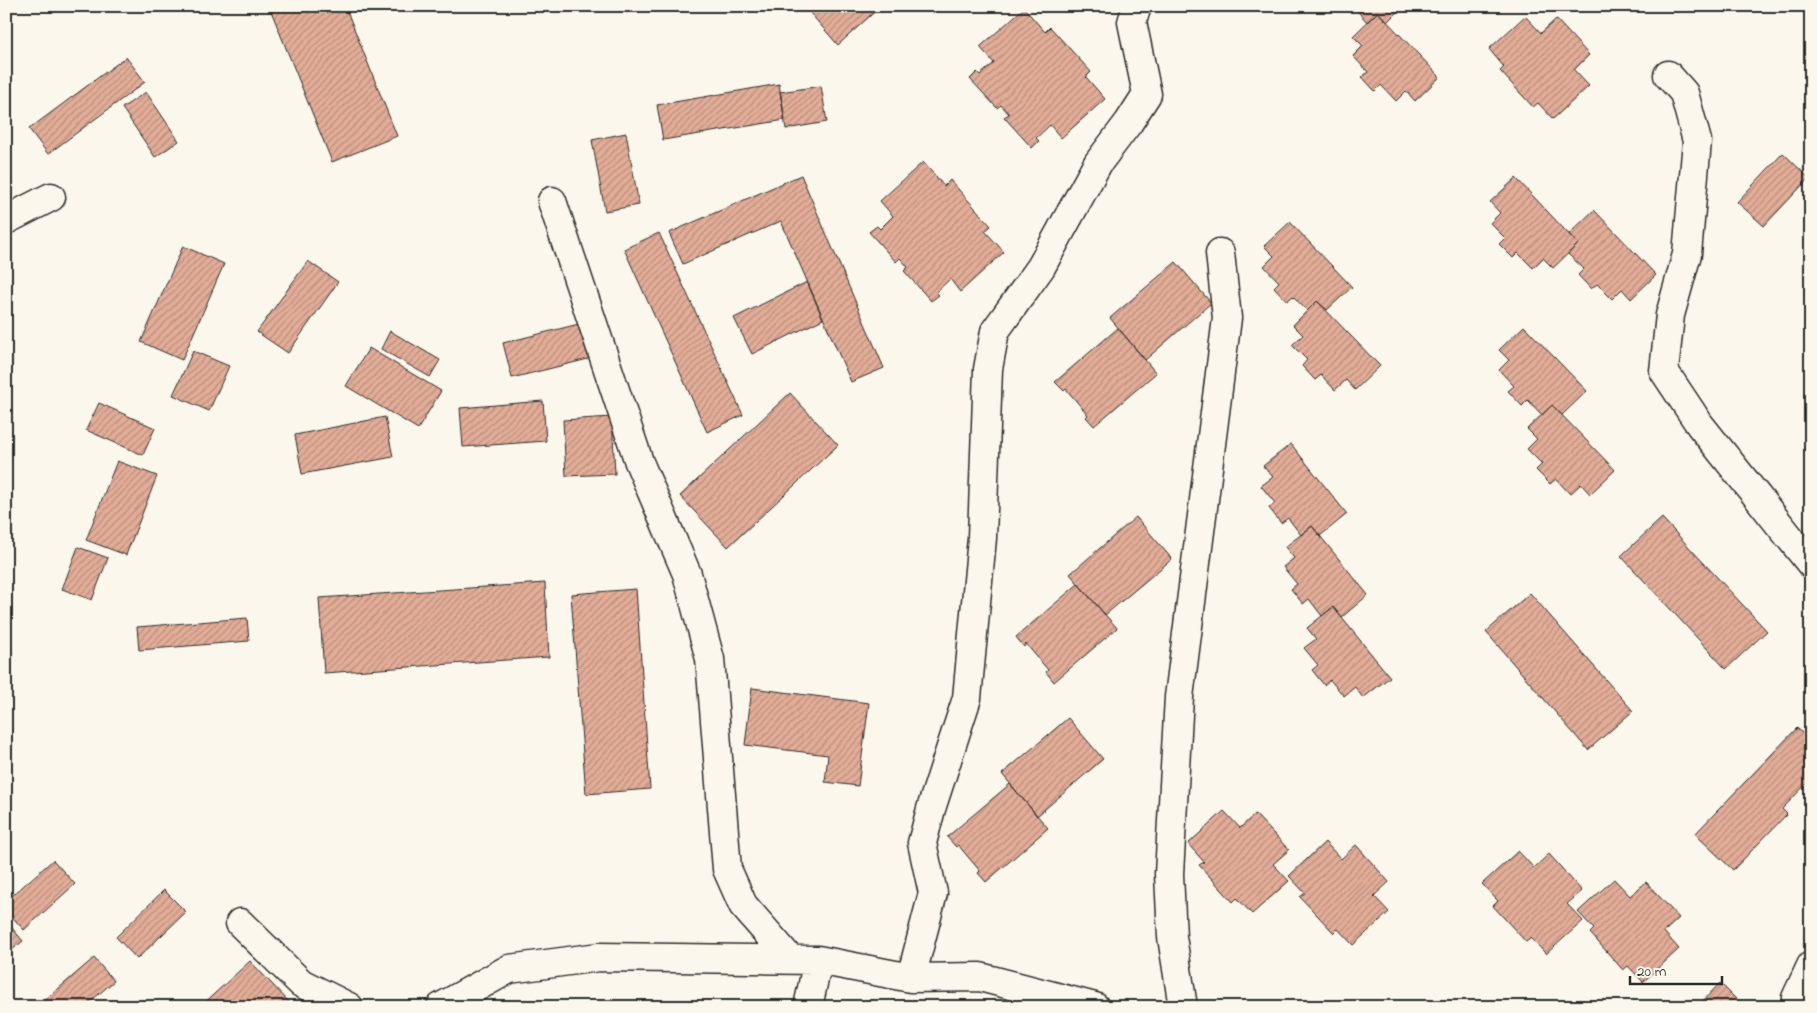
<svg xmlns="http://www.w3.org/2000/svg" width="1817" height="1013" font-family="'Indie Flower',sans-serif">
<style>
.building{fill:url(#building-hatch);stroke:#2b2b2b}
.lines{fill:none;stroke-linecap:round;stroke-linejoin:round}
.street-casing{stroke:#2b2b2b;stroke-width:31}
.street{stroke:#fbf7ec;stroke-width:28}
</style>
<defs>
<pattern id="building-hatch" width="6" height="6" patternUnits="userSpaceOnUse" patternTransform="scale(1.25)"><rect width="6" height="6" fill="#e3ad98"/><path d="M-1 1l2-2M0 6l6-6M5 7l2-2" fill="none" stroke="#b88d7c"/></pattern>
</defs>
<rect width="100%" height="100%" fill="#fbf7ec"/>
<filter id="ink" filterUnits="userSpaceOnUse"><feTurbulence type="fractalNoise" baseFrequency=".02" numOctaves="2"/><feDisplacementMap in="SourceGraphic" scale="10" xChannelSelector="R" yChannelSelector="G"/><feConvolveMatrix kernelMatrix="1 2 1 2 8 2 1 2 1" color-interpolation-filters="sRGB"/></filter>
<g filter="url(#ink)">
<path class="building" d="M269,6H345L397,136L332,162Z
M804,6H881L838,45Z
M1342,6H1403L1387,22L1378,12L1367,22L1353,6L1347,12Z
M1024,8L1045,32L1050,27L1091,72L1086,77L1105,99L1061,138L1050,125L1036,138L1039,141L1032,148L1004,117L1009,114L1001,105L997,108L970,79L977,72L980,75L994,63L980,47Z
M1378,12L1440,77L1415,101L1406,91L1396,101L1381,85L1375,91L1362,77L1368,72L1353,56L1363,46L1353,36Z
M1525,16L1541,33L1556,19L1589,55L1574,70L1589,86L1553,119L1538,103L1533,107L1500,71L1504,67L1489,49Z
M126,57L145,82L48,154L29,129Z
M779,84L785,120L663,140L657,105Z
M821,86L827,122L786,129L780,92Z
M146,92L179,141L155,157L122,108Z
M626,133L639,205L605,211L592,140Z
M1783,153L1809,178L1764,226L1737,202Z
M923,162L944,186L950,180L991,226L985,231L1004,252L960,292L950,279L936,292L939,295L931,301L904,271L908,267L900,258L896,262L869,232L877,226L880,229L893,216L880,201Z
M801,175L884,368L851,382L781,221L683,264L669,233Z
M1516,178L1578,244L1553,268L1543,258L1533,268L1518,253L1513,258L1499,244L1505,238L1490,223L1500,213L1490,202Z
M1594,210L1656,275L1631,299L1622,289L1612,299L1597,284L1591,289L1578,275L1584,269L1568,254L1578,244L1569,234Z
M1290,222L1352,287L1327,310L1317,301L1307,311L1293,296L1287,301L1274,287L1279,282L1264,266L1274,256L1264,246Z
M659,233L743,415L707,432L624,249Z
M183,246L224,264L182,360L141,342Z
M308,261L338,282L288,353L257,332Z
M1176,262L1211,303L1145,360L1110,318Z
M807,282L823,319L752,354L734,318Z
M1317,301L1380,366L1355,390L1346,380L1335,390L1321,375L1315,380L1302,366L1307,360L1292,345L1303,335L1293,325Z
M583,323L592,358L512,378L503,343Z
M1524,326L1587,391L1562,415L1552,405L1542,415L1528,400L1522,406L1508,391L1514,386L1499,370L1509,360L1499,350Z
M1118,328L1156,373L1094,426L1086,417L1088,415L1066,389L1064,391L1055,382Z
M390,331L440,360L430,377L381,349Z
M369,348L441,391L418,429L346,386Z
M193,351L229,366L209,411L173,395Z
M790,393L838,445L728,547L680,496Z
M543,401L546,441L463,447L460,408Z
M99,403L155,428L143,455L86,430Z
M1552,405L1615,470L1590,494L1581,484L1570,494L1556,479L1550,484L1536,470L1542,464L1527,449L1537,439L1527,429Z
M385,417L393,457L302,474L295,435Z
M612,417L615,474L566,476L563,420Z
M1291,444L1347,514L1320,536L1312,526L1301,535L1288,518L1281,523L1269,508L1275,503L1261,486L1273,477L1263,466Z
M117,461L157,476L126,555L86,540Z
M1136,517L1172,559L1105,615L1070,574Z
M1662,518L1767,631L1726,669L1621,556Z
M1312,526L1368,595L1342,617L1333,607L1322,616L1309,599L1303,604L1291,589L1297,584L1283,567L1294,558L1285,547Z
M78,547L108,558L92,600L62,589Z
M545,583L549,657L324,673L319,598Z
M1078,584L1117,628L1054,682L1046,672L1048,670L1026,644L1024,647L1016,637Z
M636,589L650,789L586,794L571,594Z
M1530,593L1633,711L1588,750L1486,632Z
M1333,607L1390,677L1363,698L1355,687L1344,696L1330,680L1324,685L1312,670L1318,665L1304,648L1316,639L1307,628Z
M247,618L249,641L139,650L137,627Z
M752,688L869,703L858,786L825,782L828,755L745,745Z
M1068,718L1103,759L1037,816L1002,774Z
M1797,728L1811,741V779L1782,809L1787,814L1733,870L1695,834Z
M1010,784L1048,828L986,882L978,873L980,871L958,845L956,847L947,837Z
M1224,811L1240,828L1255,814L1289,850L1273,864L1289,881L1252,914L1237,898L1233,902L1199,865L1204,862L1188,844Z
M1325,842L1341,859L1356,845L1389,882L1374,896L1389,912L1353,945L1338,929L1334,933L1300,897L1305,893L1289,876Z
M1518,851L1534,868L1549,854L1582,891L1567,904L1583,921L1546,954L1531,938L1526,942L1493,906L1498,901L1482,884Z
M53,860L75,884L24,930L6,910V901Z
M1614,879L1630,896L1646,882L1679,918L1664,932L1679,949L1643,982L1628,966L1623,970L1590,933L1594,929L1578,912Z
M164,890L186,912L137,959L116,937Z
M6,921L23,941L6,955Z
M94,958L114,981L84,1007H37Z
M250,961L290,1003L287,1007H200Z
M1720,983L1744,1007H1697Z"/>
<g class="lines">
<g class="street-casing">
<path id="street" d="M1668,75L1684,93L1697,141L1687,254L1670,315L1664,371L1700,425L1811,564
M552,201L639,462L687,574L710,659L727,869L743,905L790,959
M6,220L51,197
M240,923L301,983L349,1007
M911,978L933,893L922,843L931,809L967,698L982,538L988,369L995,331L1041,267L1098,163L1129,122L1147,94L1132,22L1137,6
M441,1007L509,969L599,957L818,960L911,978L980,977L1095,1007
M808,1007L818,960
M1183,1007L1172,937L1169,874L1179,697L1227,318L1220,253
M1799,1007L1796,998L1811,966"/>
</g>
<use href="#street" class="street"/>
</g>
</g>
<rect width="1817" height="1013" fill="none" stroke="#fbf7ec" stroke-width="25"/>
<rect x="12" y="12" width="1792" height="988" fill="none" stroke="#2b2b2b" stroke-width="2" filter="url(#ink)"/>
<path d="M1630 976v8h92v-8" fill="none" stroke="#2b2b2b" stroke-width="2.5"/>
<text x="1637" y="976" font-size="15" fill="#2b2b2b" stroke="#fbf7ec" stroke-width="4" paint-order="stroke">20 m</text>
</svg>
